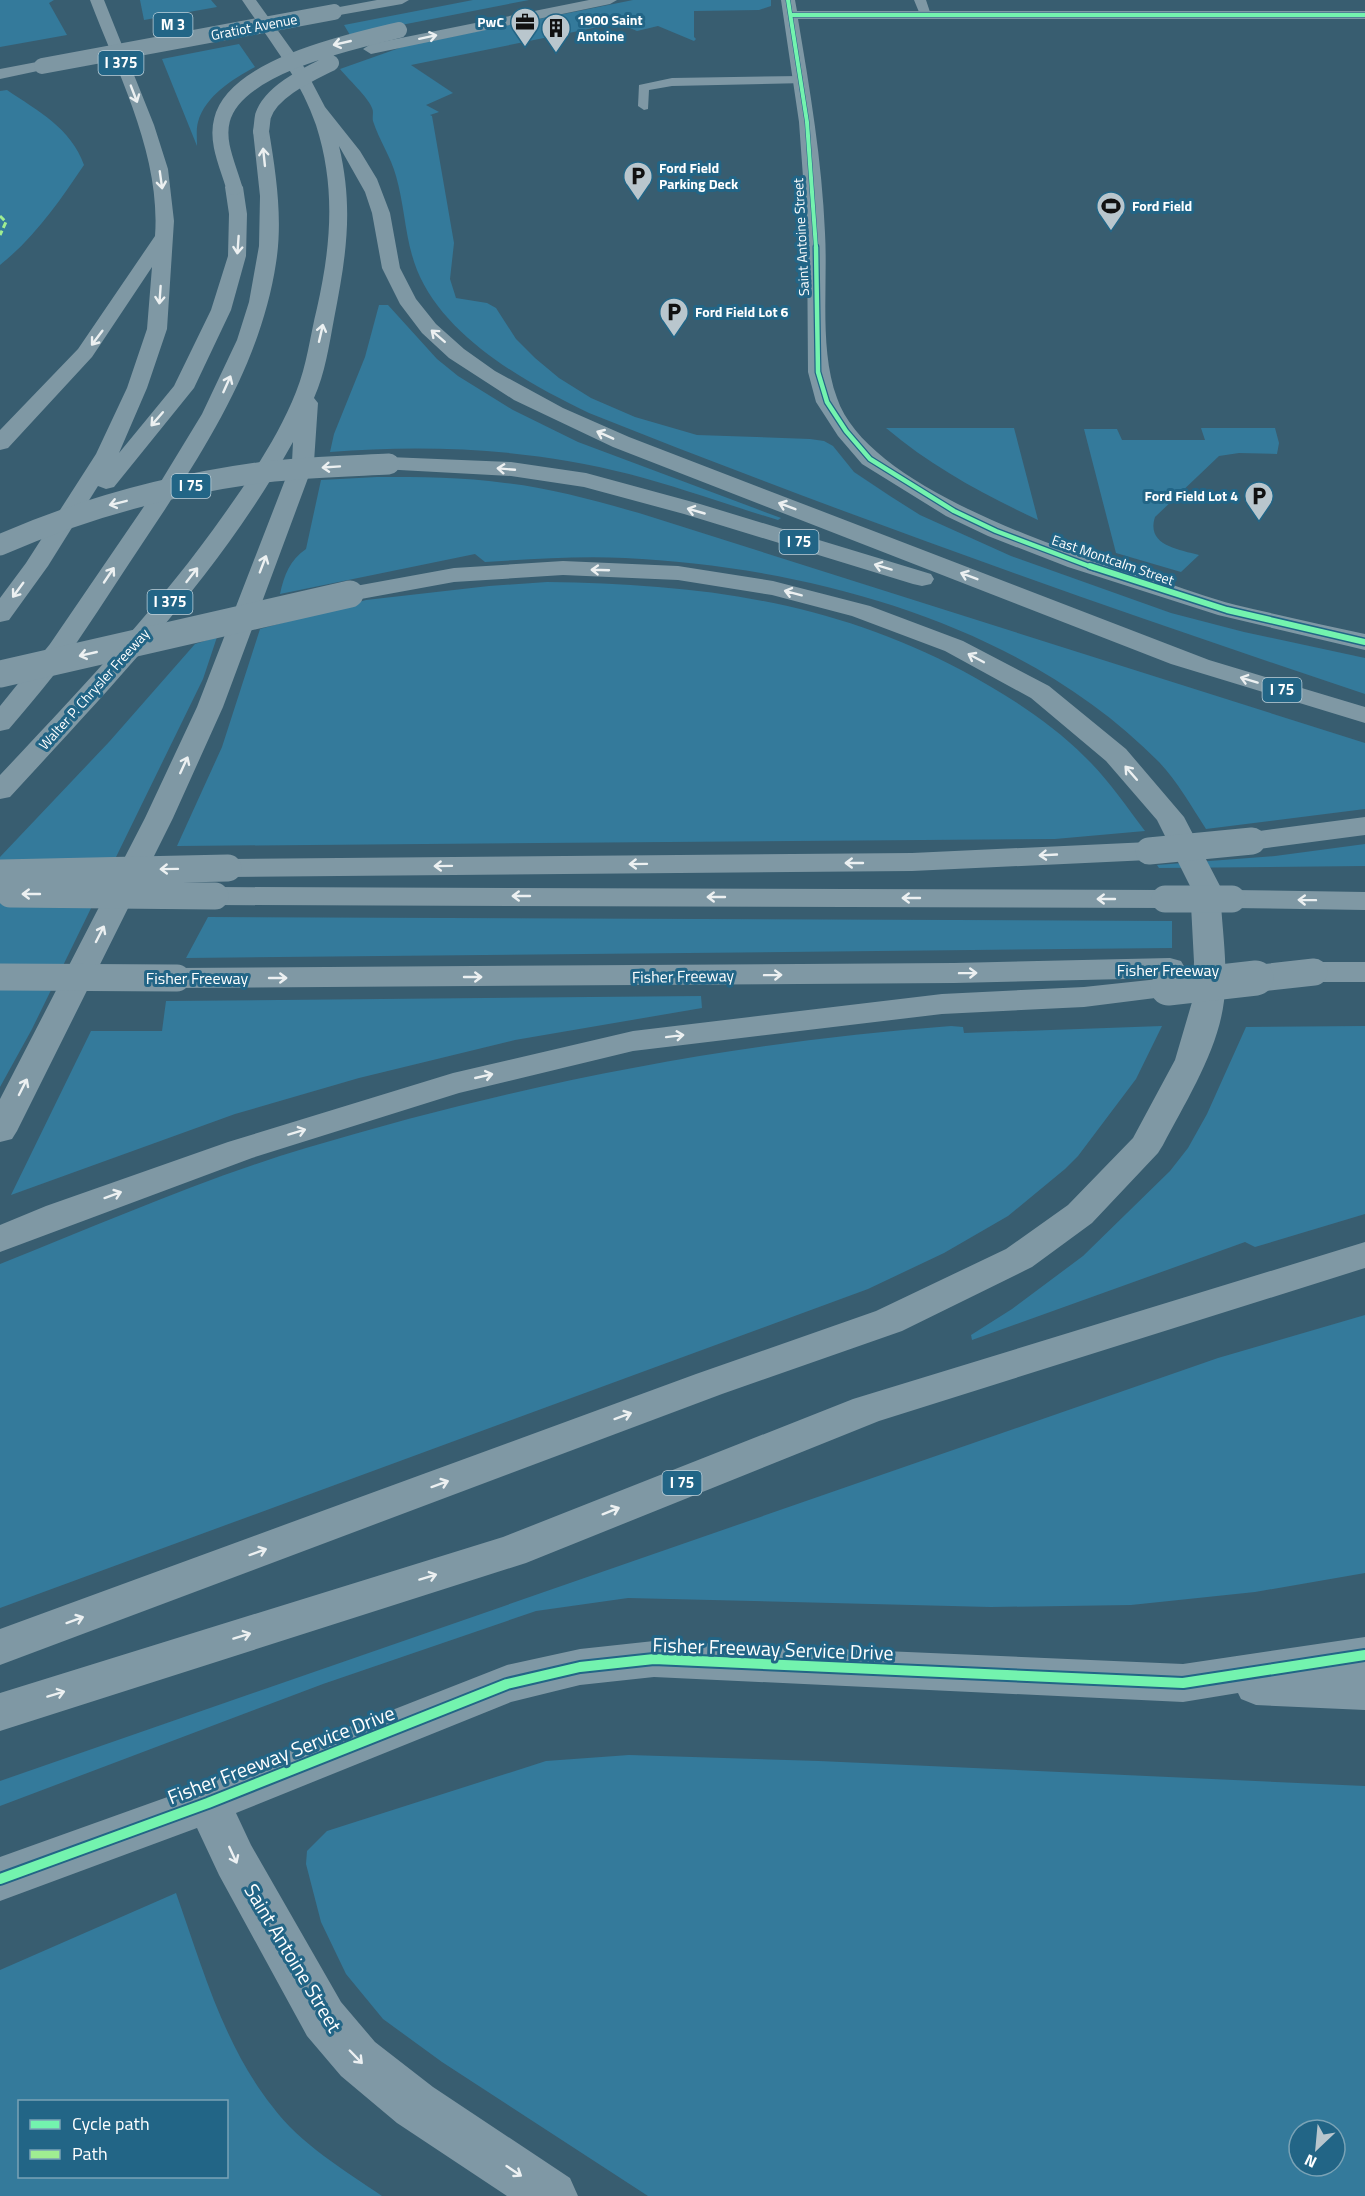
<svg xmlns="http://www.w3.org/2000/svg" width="1365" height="2196" font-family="'Titillium Web',sans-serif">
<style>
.green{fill:#347a9b;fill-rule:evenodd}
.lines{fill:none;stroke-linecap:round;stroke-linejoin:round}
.service{fill:#7f98a5;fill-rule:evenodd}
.minor{fill:#7f98a5;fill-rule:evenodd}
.primary{fill:#7e97a3;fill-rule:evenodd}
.motorway{fill:#7f98a4;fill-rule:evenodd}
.primary-bridge{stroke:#7e97a3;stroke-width:16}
.motorway-bridge-far3{stroke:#7f98a4;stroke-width:16}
.motorway-bridge-far2{stroke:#7f98a4;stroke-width:21}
.motorway-bridge-far1{stroke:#7f98a4;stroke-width:27}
.motorway-bridge{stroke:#7f98a4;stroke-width:35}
.quiet{stroke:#9fed91;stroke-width:3;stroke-dasharray:6 3;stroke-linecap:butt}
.cycleway-far3-casing{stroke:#226586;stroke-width:5}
.cycleway-far2-casing{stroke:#226586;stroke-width:7}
.cycleway-far1-casing{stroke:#226586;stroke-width:9}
.cycleway-casing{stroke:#226586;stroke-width:14}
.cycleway-far3{stroke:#73f3ae;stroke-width:4}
.cycleway-far2{stroke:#73f3ae;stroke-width:4.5}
.cycleway-far1{stroke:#73f3ae;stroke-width:6}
.cycleway{stroke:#73f3ae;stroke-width:10}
.oneway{stroke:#ecf0f1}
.oneway2{stroke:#ecf0f2}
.labels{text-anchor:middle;stroke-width:6;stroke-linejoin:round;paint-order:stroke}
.far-poi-label{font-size:14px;font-weight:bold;fill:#fff;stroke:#226586;text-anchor:start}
.far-street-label{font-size:14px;fill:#fff;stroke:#226586}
.shield{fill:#226586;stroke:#bdd1db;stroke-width:1.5}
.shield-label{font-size:15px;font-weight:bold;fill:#fff}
.street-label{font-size:16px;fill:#fff;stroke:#226586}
.near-street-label{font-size:20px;fill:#fff;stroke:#226586}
</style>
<rect width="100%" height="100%" fill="#385d70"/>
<path class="green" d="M0,0H54L49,3L67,35L0,47Z
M140,0H211L217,7L144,20Z
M473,0H529L350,35L344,25Z
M633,0H771V6L759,10L694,11V37L696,39L694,41L658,26L637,31L618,23L411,65L453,93L426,105L439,112L430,115L432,116L454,243L450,279L456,298L487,303L496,308L516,339L535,358L559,378L591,398L635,417L697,435L810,439L824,441L833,446L854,472L890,496L920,515L1011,556L1171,613L1244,632L1365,658V694C1104,607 845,515 589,413C526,383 444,337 417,270C405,240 405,207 396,176C391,157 379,140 373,121C372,117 374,112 372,108C368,97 348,79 340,69L405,46Z
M239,44L255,67C233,79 205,96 198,122C196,129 197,138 197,146L162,59Z
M7,90C38,111 71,128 84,165C59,202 35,237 0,265V91Z
M379,305H388L437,359L458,376L513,410L578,442L781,518L778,520C728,505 679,487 629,474C532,449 430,444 330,452L334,434L365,357Z
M886,428H1014L1038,520C983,494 932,467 886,428Z
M1201,428H1275L1279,443L1277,454L1239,453L1219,456L1155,517C1146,545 1177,549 1199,555L1181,572L1116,553L1084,429H1117L1122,440H1205Z
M377,477C420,477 463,477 505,483C551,488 595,501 639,513L1365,743V809L1206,829C1191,806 1178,782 1159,762C1025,625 812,567 625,558C578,556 532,559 485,562L475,554L280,594C284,575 290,560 306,549L321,480Z
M547,582C697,584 829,600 963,671C1007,695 1050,722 1085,757C1108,779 1126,806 1145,831L1055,839L177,846L222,747L260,629L366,600L489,586Z
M217,637L203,679L32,1029L0,1087V857L109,742L195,644Z
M1365,844V866L1159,868L1157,865L1275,856Z
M208,917L1172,921V948L186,958Z
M701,996L702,1008L515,1040L359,1078L235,1114L11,1195L91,1031H162L166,1001Z
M951,1026L963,1027L964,1033L1162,1026L1136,1079L1078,1156L1065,1169L1008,1216L944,1253L868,1289L0,1608V1264C101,1224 202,1179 306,1148C520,1084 728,1043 951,1026Z
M1365,1026V1214L1255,1247L1245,1242L972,1340L971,1335L1012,1309L1083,1256L1170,1171L1188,1148L1207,1114L1246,1027Z
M1365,1315V1573L1255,1592L1131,1605L991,1607L628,1598L536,1611L323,1684L0,1806V1781L1218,1358Z
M629,1755L819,1761L1365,1786V2196H648L442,2062L383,2019L346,1974L321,1922L306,1864L307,1851L327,1831L546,1761ZM1299,2130H1335V2166H1299Z
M176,1893C202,1966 223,2044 272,2106C300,2144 344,2170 382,2196H0V1970ZM20,2102H226V2176H20Z"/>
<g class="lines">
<path class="service" d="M914,0H926L931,15L929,17H921Z
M802,76L806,77V83L672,86L649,90L648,109L644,110L638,106L639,85L672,78Z"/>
<path class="minor" d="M781,0H795L797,11H1365V19H798C810,90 822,161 825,233C828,286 819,349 837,398C867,488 1068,552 1152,578C1180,587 1208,598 1236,605C1279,615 1322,625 1365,634V650L1218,615L1068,567L988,536L946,516L862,464L838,436L816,402L808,372L807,232L799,122Z
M1365,1637V1710L1256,1705L1241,1699L1238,1693L1183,1702L654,1677L580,1685L511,1702L236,1813L251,1845L341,2002L375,2042L433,2087L570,2178L578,2196H507L397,2123L341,2076L307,2036L219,1875L197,1828L0,1901V1857L201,1785L507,1665L580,1649L654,1641L1183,1664Z"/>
<path class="primary" d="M377,0H409L402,4L334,16L327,12L334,8Z
M42,61L50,66L47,69L0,79V69Z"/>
<path class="motorway" d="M90,0H104L154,125L168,169L174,221L167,329L147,388L119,453L174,386L211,310L228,256L229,214L225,187L228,183H240L243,187L247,214L246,256L231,310L194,388L114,487L106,489L98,486L48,566L9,620L0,622V598L26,563L96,454L127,388L147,329L152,267L92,357L8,448L0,450V430L78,349L155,236C161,155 118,74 90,0Z
M242,0H256L304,67L325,107L360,151L377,179L390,213L400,268L416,299L436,324L464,349L495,371L563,408L629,437L1209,660L1365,707V723L1171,664L613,447L514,400L449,358L422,333L400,304L382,268L372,213L365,192L339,146C354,209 346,257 334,319C329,346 325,373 314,398L318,403L314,462L223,707L173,818L17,1131L12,1139L0,1142V1099L145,818L197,707L292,462L293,442C219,575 112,686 10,797L0,799V775C79,691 159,607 225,513C252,475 279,435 296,392C307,365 310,336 317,308C331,246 336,187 316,125C300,78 269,40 242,0Z
M589,0H617L610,4L371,54L363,49L371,44Z
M261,126L269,131C276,174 283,219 276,263C260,369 198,460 140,547C111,590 84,634 53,676C39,694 24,711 9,729L0,731V706L50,644L160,483L202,414L237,340L249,302L259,246L260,196L253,131Z
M389,457L511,462L586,473L700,504L931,574L934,579L931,584L922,586L913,584L684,514L584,487L511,476L381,469L378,464L381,459Z
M563,561L678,566L773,581L870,606L963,641L1049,686L1126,749L1184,817L1220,886V895L1232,890L1365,892V910L1232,908L1221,904C1223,936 1228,970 1224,1001C1218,1051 1186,1101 1163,1145L1158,1153L1092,1223L1032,1267L902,1331L722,1394L0,1665V1629L696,1374L876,1311L1006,1249L1068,1205L1133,1138L1175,1060L1192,1002L1194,962L1190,886L1157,820L1106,761L1031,698L945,651L852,616L772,595L678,580L563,575L454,582L350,601L341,599L338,594L341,589L350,587L454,568Z
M1365,817V835L1252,850L1242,847L1238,841L1242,835L1252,832Z
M1149,842L1159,845L1163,851L1159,857L1149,860L912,871L228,877L218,874L213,868L218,862L228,859L912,853Z
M215,887L1165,890L1175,893L1180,899L1175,905L1165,908L215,905L205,902L200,896L205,890Z
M1170,958L1181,961L1185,968L1181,975L1170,978L954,983L177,988L166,985L162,978L166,971L177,968L954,963Z
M1314,962H1365V982H1314L1303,979L1299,972L1303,965Z
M1168,978L1179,981L1184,988L1179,995L1084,1007L942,1014L633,1051L459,1093L252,1158L0,1252V1225L46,1206L228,1142L453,1073L633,1031L942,994L1084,987Z
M1365,1242V1268L879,1421L526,1563L0,1731V1693L503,1537L853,1399Z"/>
<path class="primary-bridge" d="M42,66L334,12"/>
<path class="motorway-bridge-far3" d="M261,131C262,126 262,121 263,116C271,91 309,74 331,63
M234,187C228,166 216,142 222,120C235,66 353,41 399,30"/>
<path class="motorway-bridge-far2" d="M0,545C84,508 174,484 265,472C306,467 348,466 389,464"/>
<path class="motorway-bridge-far1" d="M0,674L350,594
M1149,851L1252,841
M0,873L228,868
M10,894L215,896
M1165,899H1232
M0,977L177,978
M1243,980L1314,972"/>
<path class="motorway-bridge" d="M1168,988L1256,978"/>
<path class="quiet" d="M0,216L6,222L0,235"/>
<g class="cycleway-far3-casing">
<path id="cycleway-far3" d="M788,0L807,122L816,248
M791,15H1365"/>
</g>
<g class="cycleway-far2-casing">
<path id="cycleway-far2" d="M816,247L818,372L827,402L846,431L870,459L954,511L996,531L1094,568"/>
</g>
<g class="cycleway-far1-casing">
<path id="cycleway-far1" d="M1090,566L1227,610L1365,642"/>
</g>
<g class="cycleway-casing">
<path id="cycleway" d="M0,1879L208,1803L507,1684L580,1667L654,1659L1183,1683L1365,1655"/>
</g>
<use href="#cycleway-far3" class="cycleway-far3"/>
<use href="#cycleway-far2" class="cycleway-far2"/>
<use href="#cycleway-far1" class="cycleway-far1"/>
<use href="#cycleway" class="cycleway"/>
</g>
<defs><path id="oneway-shaft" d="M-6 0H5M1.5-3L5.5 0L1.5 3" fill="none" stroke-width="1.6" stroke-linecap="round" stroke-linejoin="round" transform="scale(1.5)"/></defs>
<g class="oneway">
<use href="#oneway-shaft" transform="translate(428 37) rotate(-12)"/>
<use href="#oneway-shaft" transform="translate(342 43) rotate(167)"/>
<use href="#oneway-shaft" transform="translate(134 94) rotate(69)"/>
<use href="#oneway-shaft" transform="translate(264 157) rotate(-96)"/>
<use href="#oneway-shaft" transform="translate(161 180) rotate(82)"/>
<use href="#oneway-shaft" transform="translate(238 245) rotate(94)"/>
<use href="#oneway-shaft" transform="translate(160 295) rotate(94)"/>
<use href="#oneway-shaft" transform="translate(321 333) rotate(-77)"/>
<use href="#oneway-shaft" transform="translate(438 336) rotate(-139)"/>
<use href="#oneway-shaft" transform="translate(97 338) rotate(127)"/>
<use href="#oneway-shaft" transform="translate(227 384) rotate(-66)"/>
<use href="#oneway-shaft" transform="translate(157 419) rotate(131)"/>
<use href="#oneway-shaft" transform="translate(605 435) rotate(-156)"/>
<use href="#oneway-shaft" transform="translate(331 467) rotate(176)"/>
<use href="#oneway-shaft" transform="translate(506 469) rotate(-175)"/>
<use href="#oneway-shaft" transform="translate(118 503) rotate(166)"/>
<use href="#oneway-shaft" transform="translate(787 506) rotate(-159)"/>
<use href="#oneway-shaft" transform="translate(696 511) rotate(-164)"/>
<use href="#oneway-shaft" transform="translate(263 564) rotate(-69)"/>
<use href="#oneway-shaft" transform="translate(883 567) rotate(-163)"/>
<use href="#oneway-shaft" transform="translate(600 570) rotate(-178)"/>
<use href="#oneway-shaft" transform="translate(109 575) rotate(-56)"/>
<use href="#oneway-shaft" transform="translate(192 575) rotate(-52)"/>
<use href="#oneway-shaft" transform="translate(969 576) rotate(-159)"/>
<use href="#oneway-shaft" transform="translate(18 590) rotate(126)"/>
<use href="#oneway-shaft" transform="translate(793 593) rotate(-165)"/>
<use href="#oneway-shaft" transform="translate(88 654) rotate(167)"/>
<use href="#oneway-shaft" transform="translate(976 658) rotate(-152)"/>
<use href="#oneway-shaft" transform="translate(1249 680) rotate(-163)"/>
<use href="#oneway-shaft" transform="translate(184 765) rotate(-65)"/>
<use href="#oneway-shaft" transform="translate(1131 773) rotate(-131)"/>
<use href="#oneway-shaft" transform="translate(1048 855) rotate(177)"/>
<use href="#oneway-shaft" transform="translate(854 863) rotate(180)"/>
<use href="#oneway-shaft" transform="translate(638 864) rotate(179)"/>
<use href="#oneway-shaft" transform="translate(443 866) rotate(179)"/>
<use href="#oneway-shaft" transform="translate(169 869) rotate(179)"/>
<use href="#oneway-shaft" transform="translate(31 894) rotate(-180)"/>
<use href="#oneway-shaft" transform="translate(521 896) rotate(-180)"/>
<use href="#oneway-shaft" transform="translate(716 897) rotate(-180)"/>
<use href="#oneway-shaft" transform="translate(911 898) rotate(-180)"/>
<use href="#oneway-shaft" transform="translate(1106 899) rotate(-180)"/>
<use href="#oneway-shaft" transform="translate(1307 900) rotate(-179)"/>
<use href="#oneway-shaft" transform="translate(100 934) rotate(-63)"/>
<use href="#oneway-shaft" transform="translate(968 973) rotate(-1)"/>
<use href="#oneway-shaft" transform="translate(773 975) rotate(-1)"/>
<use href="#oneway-shaft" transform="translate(473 977)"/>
<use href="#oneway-shaft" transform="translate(278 978)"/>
<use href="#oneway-shaft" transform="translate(675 1036) rotate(-7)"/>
<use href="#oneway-shaft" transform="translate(484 1076) rotate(-13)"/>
<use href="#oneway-shaft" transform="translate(23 1087) rotate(-63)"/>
<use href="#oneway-shaft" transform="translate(297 1132) rotate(-17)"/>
<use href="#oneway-shaft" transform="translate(113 1195) rotate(-20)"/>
<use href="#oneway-shaft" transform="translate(623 1416) rotate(-20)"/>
<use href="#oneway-shaft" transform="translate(440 1484) rotate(-20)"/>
<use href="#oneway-shaft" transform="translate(611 1511) rotate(-22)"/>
<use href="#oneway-shaft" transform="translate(258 1552) rotate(-20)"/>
<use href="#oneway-shaft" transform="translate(428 1577) rotate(-17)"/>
<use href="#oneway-shaft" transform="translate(75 1620) rotate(-20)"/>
<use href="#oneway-shaft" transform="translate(242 1636) rotate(-17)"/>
<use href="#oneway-shaft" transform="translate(56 1694) rotate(-17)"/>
</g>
<g class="oneway2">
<use href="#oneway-shaft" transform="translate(233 1855) rotate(65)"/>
<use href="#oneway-shaft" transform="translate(356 2057) rotate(46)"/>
<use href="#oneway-shaft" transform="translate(514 2171) rotate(34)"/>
</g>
<defs>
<g id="office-pin" transform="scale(1.5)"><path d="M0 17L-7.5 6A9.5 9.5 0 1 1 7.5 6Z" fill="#b9c6cd" stroke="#226586"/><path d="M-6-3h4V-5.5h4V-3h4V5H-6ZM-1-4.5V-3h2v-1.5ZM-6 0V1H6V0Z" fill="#111"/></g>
<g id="building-pin" transform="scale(1.5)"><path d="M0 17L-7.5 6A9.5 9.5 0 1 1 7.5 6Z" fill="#b9c6cd" stroke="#226586"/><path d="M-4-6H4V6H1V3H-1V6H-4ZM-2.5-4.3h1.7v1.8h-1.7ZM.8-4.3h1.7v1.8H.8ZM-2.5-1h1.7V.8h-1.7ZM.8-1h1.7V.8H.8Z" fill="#111"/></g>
<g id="parking-pin" transform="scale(1.5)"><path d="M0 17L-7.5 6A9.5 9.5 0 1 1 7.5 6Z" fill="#b9c6cd" stroke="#226586"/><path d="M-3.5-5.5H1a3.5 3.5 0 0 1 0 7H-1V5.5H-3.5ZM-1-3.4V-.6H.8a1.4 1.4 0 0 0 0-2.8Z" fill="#111"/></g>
<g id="stadium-pin" transform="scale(1.5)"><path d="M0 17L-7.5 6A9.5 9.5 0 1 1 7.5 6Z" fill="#b9c6cd" stroke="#226586"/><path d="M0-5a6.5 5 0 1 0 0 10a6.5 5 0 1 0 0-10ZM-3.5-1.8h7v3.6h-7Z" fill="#111"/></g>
</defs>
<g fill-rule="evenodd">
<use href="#office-pin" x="525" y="22"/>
<use href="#building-pin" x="556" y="28"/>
<use href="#parking-pin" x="638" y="176"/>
<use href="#stadium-pin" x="1111" y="206"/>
<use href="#parking-pin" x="674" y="312"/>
<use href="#parking-pin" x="1259" y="496"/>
</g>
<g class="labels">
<g class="far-poi-label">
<text x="577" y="25">1900 Saint<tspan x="577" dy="16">Antoine</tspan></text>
<text x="504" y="27" text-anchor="end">PwC</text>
<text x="659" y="173">Ford Field<tspan x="659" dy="16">Parking Deck</tspan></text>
<text x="1132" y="211">Ford Field</text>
<text x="695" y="317">Ford Field Lot 6</text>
<text x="1238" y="501" text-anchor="end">Ford Field Lot 4</text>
</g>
<g class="far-street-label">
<text transform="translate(254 27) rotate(-11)" y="5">Gratiot Avenue</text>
<text transform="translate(801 237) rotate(-93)" y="5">Saint Antoine Street</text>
<text transform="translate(1113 560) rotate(19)" y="5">East Montcalm Street</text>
<text transform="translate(94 689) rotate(-48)" y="5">Walter P. Chrysler Freeway</text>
</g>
<g class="shield">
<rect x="153.5" y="13" width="39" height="24" rx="4.5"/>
<rect x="98.5" y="51" width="45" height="24" rx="4.5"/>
<rect x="171.5" y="474" width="39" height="24" rx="4.5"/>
<rect x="779.5" y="530" width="39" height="24" rx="4.5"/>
<rect x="147.5" y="590" width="45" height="24" rx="4.5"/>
<rect x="1262.5" y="678" width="39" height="24" rx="4.5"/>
<rect x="662.5" y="1471" width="39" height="24" rx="4.5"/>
</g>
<g class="shield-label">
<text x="173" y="30">M 3</text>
<text x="121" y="68">I 375</text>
<text x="191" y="491">I 75</text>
<text x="799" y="547">I 75</text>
<text x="170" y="607">I 375</text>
<text x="1282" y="695">I 75</text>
<text x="682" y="1488">I 75</text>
</g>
<g class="street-label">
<text x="1168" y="976">Fisher Freeway</text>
<text transform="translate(683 976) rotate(-1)" y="6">Fisher Freeway</text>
<text x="197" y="984">Fisher Freeway</text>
</g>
<g class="near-street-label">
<text transform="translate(773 1649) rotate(2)" y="7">Fisher Freeway Service Drive</text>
<text transform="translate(281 1755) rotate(-21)" y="7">Fisher Freeway Service Drive</text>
<text transform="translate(293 1958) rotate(59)" y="7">Saint Antoine Street</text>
</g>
</g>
<rect x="18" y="2100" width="210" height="78" fill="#226586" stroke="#7aa3b6" stroke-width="1.5"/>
<rect x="30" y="2120" width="30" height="9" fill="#73f3ae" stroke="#7aa3b6" stroke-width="1.5"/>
<text x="72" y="2130" font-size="18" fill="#ffffff">Cycle path</text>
<rect x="30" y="2150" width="30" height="9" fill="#9fed91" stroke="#7aa3b6" stroke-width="1.5"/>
<text x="72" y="2160" font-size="18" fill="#ffffff">Path</text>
<g transform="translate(1317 2148) rotate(206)"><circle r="28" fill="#226586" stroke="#7aa3b6" stroke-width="1.5"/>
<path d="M0-4.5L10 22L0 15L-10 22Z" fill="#b9c6cd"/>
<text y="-9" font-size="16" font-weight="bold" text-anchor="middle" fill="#ffffff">N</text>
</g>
</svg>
